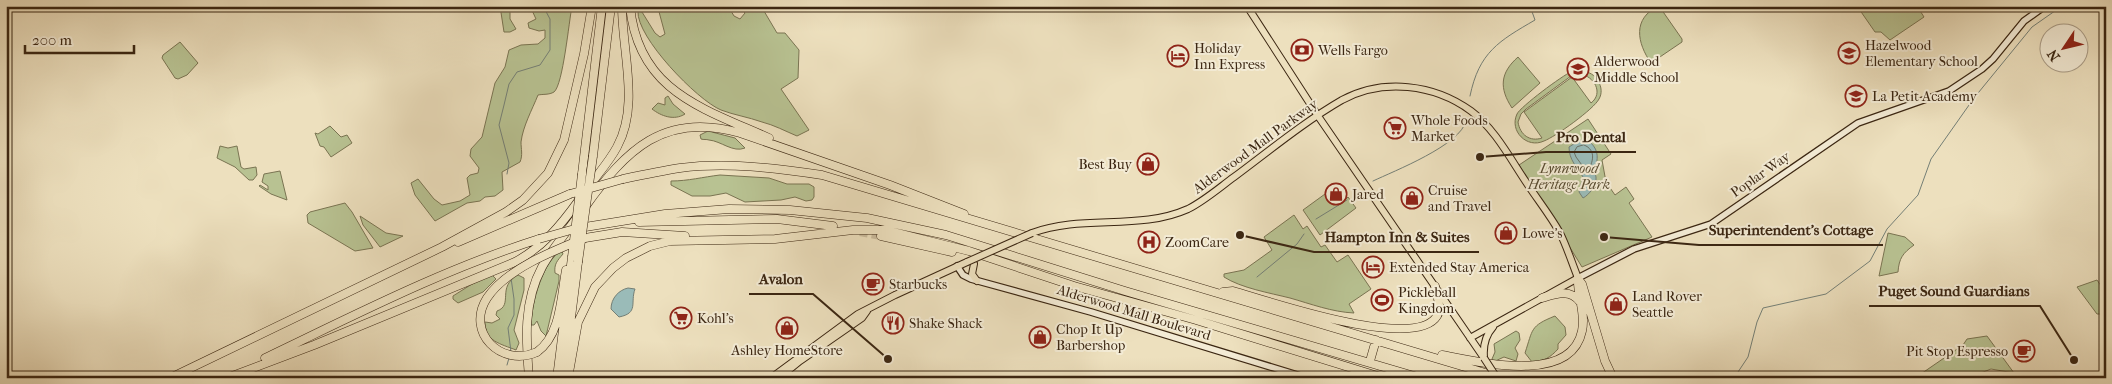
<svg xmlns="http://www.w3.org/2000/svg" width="2112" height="384" font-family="'IM FELL French Canon',serif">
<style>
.green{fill:#b8c292;stroke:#7a7452;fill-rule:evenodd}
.water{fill:#9abbb8;stroke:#747f76}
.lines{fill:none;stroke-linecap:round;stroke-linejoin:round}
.shore{stroke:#6a7065;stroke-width:1}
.stream{stroke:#747f76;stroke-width:1}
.motorway-tunnel{stroke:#c9bb9c;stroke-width:8;stroke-dasharray:8 4;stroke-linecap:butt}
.secondary-casing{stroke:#3b2612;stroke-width:8}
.primary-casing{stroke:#3b2612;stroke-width:8}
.motorway-casing{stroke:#3b2612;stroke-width:9}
.secondary{stroke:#f3ebd5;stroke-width:5.5}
.primary{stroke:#ede0be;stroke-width:6}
.motorway{stroke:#ede0be;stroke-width:8}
.primary-bridge-casing{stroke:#3b2612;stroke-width:8;stroke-linecap:butt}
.motorway-bridge-casing{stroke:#3b2612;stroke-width:9;stroke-linecap:butt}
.primary-bridge{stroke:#ede0be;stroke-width:6}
.motorway-bridge{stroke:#ede0be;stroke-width:8}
.labels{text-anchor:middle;stroke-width:4;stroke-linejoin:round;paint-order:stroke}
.poi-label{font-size:14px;fill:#3b2612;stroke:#f3ebd5;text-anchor:start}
.street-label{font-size:14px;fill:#3b2612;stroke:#f3ebd5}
.park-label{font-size:14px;font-style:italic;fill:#5a4d32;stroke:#f3ebd5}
.leader{fill:none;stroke:#3b2612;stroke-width:2}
.callout-dot{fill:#3b2612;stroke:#f3ebd5;stroke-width:2}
.callout-label{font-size:15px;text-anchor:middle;font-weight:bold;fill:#3b2612;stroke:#f3ebd5;stroke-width:4;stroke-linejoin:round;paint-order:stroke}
</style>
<rect width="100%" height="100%" fill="#ede0be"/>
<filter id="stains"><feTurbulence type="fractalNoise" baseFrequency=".004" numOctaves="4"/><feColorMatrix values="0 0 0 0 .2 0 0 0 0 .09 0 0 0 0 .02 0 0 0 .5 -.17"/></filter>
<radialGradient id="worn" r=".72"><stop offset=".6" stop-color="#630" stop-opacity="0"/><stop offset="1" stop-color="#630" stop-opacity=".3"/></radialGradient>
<path class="green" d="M500,6H517L510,10V19L516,29L510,32H504Z
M530,6H572C569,21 563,85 554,92C549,95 543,94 538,95C532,110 523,126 521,142C521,149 523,155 520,162L502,172L503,190L495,196L485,197L480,201L467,203L435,221L415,195L411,183L418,179L434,199L442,205L460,201L470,195L467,178L470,175L478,173L479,168L470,156L471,149L482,137L495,83L505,67L509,50L521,45L538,44L545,38V30L539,31L529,28L528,23L536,19Z
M653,6H728L734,16L740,19L745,13L739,6H761L777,33H785L799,50L798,78L781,89L809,130L797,136C785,131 774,125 762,122C748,117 734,115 721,110C697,100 636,37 638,11L642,12L655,33L660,37L665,34L658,8Z
M1659,6L1682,39V42L1651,63C1637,43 1632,18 1659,6Z
M1857,6H1917L1924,17L1890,40L1881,32H1875Z
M180,42L198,63L187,75L178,79L175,78L162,58L163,55Z
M1518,57L1540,83L1512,108C1499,88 1500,73 1518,57Z
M1583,71C1589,72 1595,75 1598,81C1602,87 1602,94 1599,99C1594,109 1555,137 1544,141C1527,149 1509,131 1517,114C1520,107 1563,75 1571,72C1575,71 1579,71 1583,71ZM1580,74C1594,76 1604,93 1591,103L1572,77L1524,112L1542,138C1530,142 1520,135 1518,122L1521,114L1526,109L1571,76Z
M668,96L673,104L685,114C674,121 661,116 652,109L658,103L665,105V98Z
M1588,119L1611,154L1602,160L1606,182L1615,195L1626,187L1634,199L1629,203L1652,237L1582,267L1519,165Z
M330,126L341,137L347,135L352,143L331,157L324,147L320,146L315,133L318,134Z
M708,131L735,138L745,148C733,153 721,141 709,140C706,139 704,140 701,139L700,135Z
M220,146L228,148L237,146L241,167L244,169L256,167L257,175L253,180H249L235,167L217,158Z
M280,171L287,200L271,194L259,186L260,185L268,190V186L262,182L264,174Z
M720,175L769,178L787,184H809L814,187V197L812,200L806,201L795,197L781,200L745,202L726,193L710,196H692L671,185V181C688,181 703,177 720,175Z
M1325,194L1332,204L1344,196L1346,199L1348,197L1356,208L1320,235L1303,210Z
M345,203L352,212L373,248L355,251L308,223L307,215L310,212Z
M1294,215L1303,229L1307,226L1321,247L1325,245L1337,262L1348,255L1371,289L1349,304L1354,313C1332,312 1311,304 1290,298C1270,293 1241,288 1224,277V274L1244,270L1272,250L1264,237Z
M360,216L386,233L403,236L380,247L363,225Z
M1888,233L1905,237L1914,245C1903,253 1899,258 1898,272L1879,276Z
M562,251L563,254C557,261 554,264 555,273L559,275V281L546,336L541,331L537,321L534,325H531C531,306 543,259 562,251Z
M492,275L496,279L483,292L458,303L453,299V296L472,284Z
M518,275L524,278V290L514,330L519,343L516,350C501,344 484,341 485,322L492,323L500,319L496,315L497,311C514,305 496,287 518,275Z
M2097,280L2106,293V314H2097L2077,287Z
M1555,316L1565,327L1566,335L1558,344V349C1551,357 1543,362 1532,362L1525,353C1533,329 1530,326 1555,316Z
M1516,331L1519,333L1520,340L1515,348L1518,354L1516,361L1504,357L1493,362L1492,359L1495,352L1494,344Z
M1987,336L2014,373L1991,369L1968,378H1915L1963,345L1967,339Z"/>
<path class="water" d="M1580,140L1591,143C1599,151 1598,159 1595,169C1593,175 1595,172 1596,177C1597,185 1589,195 1583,198L1579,192L1583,177C1577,167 1569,160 1569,147Z
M628,288L635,289C630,303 639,313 619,317L611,309C611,298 619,290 628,288Z"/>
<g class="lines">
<path class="shore" d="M1584,145C1597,150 1593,163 1587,172L1576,157L1574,152L1577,147Z"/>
<path class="stream" d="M1470,96C1479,52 1499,41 1535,20L1530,6
M507,174L509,163L499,125L504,105L509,84L517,72L540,65L550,50V19L543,6
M1373,181C1394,171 1461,145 1466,121
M1316,219L1347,200
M1257,277L1297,244L1304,234
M511,278L514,299V315L508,328L511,352
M507,365L509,358
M1734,378L1748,357L1757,322L1763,308L1826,294L1870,261L1887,229L1918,195L1931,159L1974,98L2032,27L2062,6"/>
<path class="motorway-tunnel" d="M860,232L881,236"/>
<g class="secondary-casing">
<path id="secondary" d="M957,266L963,275L971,279L1091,312L1307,378
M1578,278L1634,249L1711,224L1858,123L1949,91L1982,69L1993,59L2024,21L2045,6"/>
</g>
<g class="primary-casing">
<path id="primary" d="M1247,6L1318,116L1484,358
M1032,233C1083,214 1139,231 1188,209C1204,201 1219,188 1234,177C1269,151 1304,122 1342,100C1383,78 1434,84 1471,111C1494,128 1510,158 1526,182C1537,199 1550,215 1560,233C1567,247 1572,263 1578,278L1470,338
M974,264L972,274L977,281
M1484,357C1483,345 1485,336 1493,327
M771,378L858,314L895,295L967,262
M779,378L800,361L862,318L867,311"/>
</g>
<g class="motorway-casing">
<path id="motorway" d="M630,6C638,91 702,108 769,138
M593,156L611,6
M582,174L602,6
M623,179C642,175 661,171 680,168C727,162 775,168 822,175L1502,378
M587,189C597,175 609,162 617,147C640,105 622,52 622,6
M585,207C626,150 664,111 740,133L890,185L964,214
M639,222L777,219L833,226
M579,228L665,214L729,209L790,210L867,218L946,235L1125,291L1421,378
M881,236L952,252
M585,238L622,232L685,236
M458,242L570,194
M1578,279L1582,284L1605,361L1613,378
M1074,286L1196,320L1384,378
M1223,292L1233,291C1268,301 1415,352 1437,316C1442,308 1437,296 1435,286
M1542,298C1555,294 1570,288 1580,302
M537,352C561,335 561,297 566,270
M1442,355C1483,363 1571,384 1582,331C1586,313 1577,296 1578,278
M265,358C355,315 444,269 539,239
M1370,361L1376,340
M564,373L578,262
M170,378L442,247L506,212L523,200L548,173L564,140L584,54L592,6
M227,378L314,345L515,262C543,247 561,225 579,200
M529,378C526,340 523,302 542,267C552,249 566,233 578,216
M557,378L572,257
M568,378L578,322L595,287L613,268L626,258L650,246L670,241L775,239L853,230H885L969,251L1077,287"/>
</g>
<use href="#secondary" class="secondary"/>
<use href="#primary" class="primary"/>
<use href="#motorway" class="motorway"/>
<g class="primary-bridge-casing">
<path id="primary-bridge" d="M967,262L1032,233
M1484,358L1497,378"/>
</g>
<g class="motorway-bridge-casing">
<path id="motorway-bridge" d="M570,194L623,179
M539,239L578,228
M572,257L582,174
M578,262L593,156
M537,352C501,368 465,332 487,298C506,269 555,250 585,238"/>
</g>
<use href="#primary-bridge" class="primary-bridge"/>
<use href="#motorway-bridge" class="motorway-bridge"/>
</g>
<defs>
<g id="bank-ring" transform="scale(1.125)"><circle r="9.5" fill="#f3ebd5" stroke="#8f2418" stroke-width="1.5"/><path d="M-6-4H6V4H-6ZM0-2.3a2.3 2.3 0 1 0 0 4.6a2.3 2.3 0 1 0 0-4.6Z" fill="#8f2418"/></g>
<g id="school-ring" transform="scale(1.125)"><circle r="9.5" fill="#f3ebd5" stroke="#8f2418" stroke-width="1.5"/><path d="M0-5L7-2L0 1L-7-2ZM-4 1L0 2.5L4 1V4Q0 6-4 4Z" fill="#8f2418"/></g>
<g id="hotel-ring" transform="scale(1.125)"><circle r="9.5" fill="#f3ebd5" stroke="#8f2418" stroke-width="1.5"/><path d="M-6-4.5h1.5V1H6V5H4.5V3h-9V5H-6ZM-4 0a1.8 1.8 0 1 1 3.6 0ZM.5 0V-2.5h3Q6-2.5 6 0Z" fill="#8f2418"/></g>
<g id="supermarket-ring" transform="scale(1.125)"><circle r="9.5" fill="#f3ebd5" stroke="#8f2418" stroke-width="1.5"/><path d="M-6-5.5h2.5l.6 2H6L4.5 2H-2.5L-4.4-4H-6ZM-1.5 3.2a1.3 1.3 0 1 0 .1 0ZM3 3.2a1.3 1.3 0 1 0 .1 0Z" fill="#8f2418"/></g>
<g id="shop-ring" transform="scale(1.125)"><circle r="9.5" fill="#f3ebd5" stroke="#8f2418" stroke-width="1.5"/><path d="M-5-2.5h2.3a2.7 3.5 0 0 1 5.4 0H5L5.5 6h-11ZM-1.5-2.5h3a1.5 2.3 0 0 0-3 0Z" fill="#8f2418"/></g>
<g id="hospital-ring" transform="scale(1.125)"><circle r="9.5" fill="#f3ebd5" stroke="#8f2418" stroke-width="1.5"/><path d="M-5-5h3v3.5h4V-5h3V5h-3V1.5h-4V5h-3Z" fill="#8f2418"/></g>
<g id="cafe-ring" transform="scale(1.125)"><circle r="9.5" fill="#f3ebd5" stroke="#8f2418" stroke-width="1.5"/><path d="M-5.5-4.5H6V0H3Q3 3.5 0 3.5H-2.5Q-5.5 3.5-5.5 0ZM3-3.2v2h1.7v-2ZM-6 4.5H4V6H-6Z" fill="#8f2418"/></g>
<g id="stadium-ring" transform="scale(1.125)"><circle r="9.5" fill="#f3ebd5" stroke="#8f2418" stroke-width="1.5"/><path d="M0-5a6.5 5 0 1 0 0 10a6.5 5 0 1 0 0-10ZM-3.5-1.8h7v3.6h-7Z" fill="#8f2418"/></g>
<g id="restaurant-ring" transform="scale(1.125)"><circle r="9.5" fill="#f3ebd5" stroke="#8f2418" stroke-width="1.5"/><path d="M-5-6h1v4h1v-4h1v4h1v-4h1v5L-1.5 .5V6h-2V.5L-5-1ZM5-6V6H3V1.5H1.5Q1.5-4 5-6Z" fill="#8f2418"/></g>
</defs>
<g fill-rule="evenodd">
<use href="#bank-ring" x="1302" y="50"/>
<use href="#school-ring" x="1849" y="53"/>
<use href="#hotel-ring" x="1178" y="56"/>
<use href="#school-ring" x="1578" y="69"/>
<use href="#school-ring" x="1856" y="96"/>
<use href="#supermarket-ring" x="1395" y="128"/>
<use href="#shop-ring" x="1148" y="164"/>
<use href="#shop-ring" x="1336" y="194"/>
<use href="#shop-ring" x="1412" y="198"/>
<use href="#shop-ring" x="1506" y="233"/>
<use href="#hospital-ring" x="1149" y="242"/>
<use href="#hotel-ring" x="1373" y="267"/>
<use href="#cafe-ring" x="873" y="284"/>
<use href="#stadium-ring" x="1382" y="300"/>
<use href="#shop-ring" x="1616" y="304"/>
<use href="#supermarket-ring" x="681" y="318"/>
<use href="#restaurant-ring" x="893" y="323"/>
<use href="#shop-ring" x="787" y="328"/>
<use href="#shop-ring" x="1040" y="337"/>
<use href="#cafe-ring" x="2024" y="351"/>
</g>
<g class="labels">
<g class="poi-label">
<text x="1865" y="50">Hazelwood<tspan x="1865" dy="16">Elementary School</tspan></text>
<text x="1194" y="53">Holiday<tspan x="1194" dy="16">Inn Express</tspan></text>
<text x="1318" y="55">Wells Fargo</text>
<text x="1594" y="66">Alderwood<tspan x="1594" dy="16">Middle School</tspan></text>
<text x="1872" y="101">La Petit Academy</text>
<text x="1411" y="125">Whole Foods<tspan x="1411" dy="16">Market</tspan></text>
<text x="1132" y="169" text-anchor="end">Best Buy</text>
<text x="1428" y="195">Cruise<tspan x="1428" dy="16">and Travel</tspan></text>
<text x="1352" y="199">Jared</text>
<text x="1522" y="238">Lowe's</text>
<text x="1165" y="247">ZoomCare</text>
<text x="1389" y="272">Extended Stay America</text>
<text x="889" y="289">Starbucks</text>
<text x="1398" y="297">Pickleball<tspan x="1398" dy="16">Kingdom</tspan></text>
<text x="1632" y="301">Land Rover<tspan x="1632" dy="16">Seattle</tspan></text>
<text x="697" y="323">Kohl's</text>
<text x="909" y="328">Shake Shack</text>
<text x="1056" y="334">Chop It Up<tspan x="1056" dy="16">Barbershop</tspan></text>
<text x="787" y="355" text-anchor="middle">Ashley HomeStore</text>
<text x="2008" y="356" text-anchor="end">Pit Stop Espresso</text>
</g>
<g class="street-label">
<text transform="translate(1255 146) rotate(-36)" y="5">Alderwood Mall Parkway</text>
<text transform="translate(1760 174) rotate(-35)" y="5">Poplar Way</text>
<text transform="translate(1134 312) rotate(17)" y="5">Alderwood Mall Boulevard</text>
</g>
<g class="park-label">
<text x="1569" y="173">Lynnwood<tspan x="1569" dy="16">Heritage Park</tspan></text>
</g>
</g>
<path class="leader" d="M1480 157L1546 152H1636M1604 237L1699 245H1883M1240 235L1314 252H1479M888 359L813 294H749M2074 360L2040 306H1869"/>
<g class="callout-dot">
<circle cx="1480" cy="157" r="5"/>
<circle cx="1604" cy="237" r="5"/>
<circle cx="1240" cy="235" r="5"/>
<circle cx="888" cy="359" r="5"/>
<circle cx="2074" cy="360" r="5"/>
</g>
<g class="callout-label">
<text x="1591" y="142">Pro Dental</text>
<text x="1791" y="235">Superintendent's Cottage</text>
<text x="1397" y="242">Hampton Inn &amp; Suites</text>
<text x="781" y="284">Avalon</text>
<text x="1954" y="296">Puget Sound Guardians</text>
</g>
<rect width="2112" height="384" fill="none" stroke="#ede0be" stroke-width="25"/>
<rect x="8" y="8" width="2097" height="369" fill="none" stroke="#3b2612" stroke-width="2.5"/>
<rect x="12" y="12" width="2087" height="359" fill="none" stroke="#3b2612"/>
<g transform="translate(2064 48) rotate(235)"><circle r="24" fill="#f3ebd5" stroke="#a99c87"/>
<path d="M0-4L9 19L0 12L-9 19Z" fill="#8f2418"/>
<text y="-8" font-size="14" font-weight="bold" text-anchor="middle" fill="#3b2612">N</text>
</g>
<path d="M25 45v8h109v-8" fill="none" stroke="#3b2612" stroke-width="2.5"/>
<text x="32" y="45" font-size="15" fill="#3b2612" stroke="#f3ebd5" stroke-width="4" paint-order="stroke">200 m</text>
<rect width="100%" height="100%" filter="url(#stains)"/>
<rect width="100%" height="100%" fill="url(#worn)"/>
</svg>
